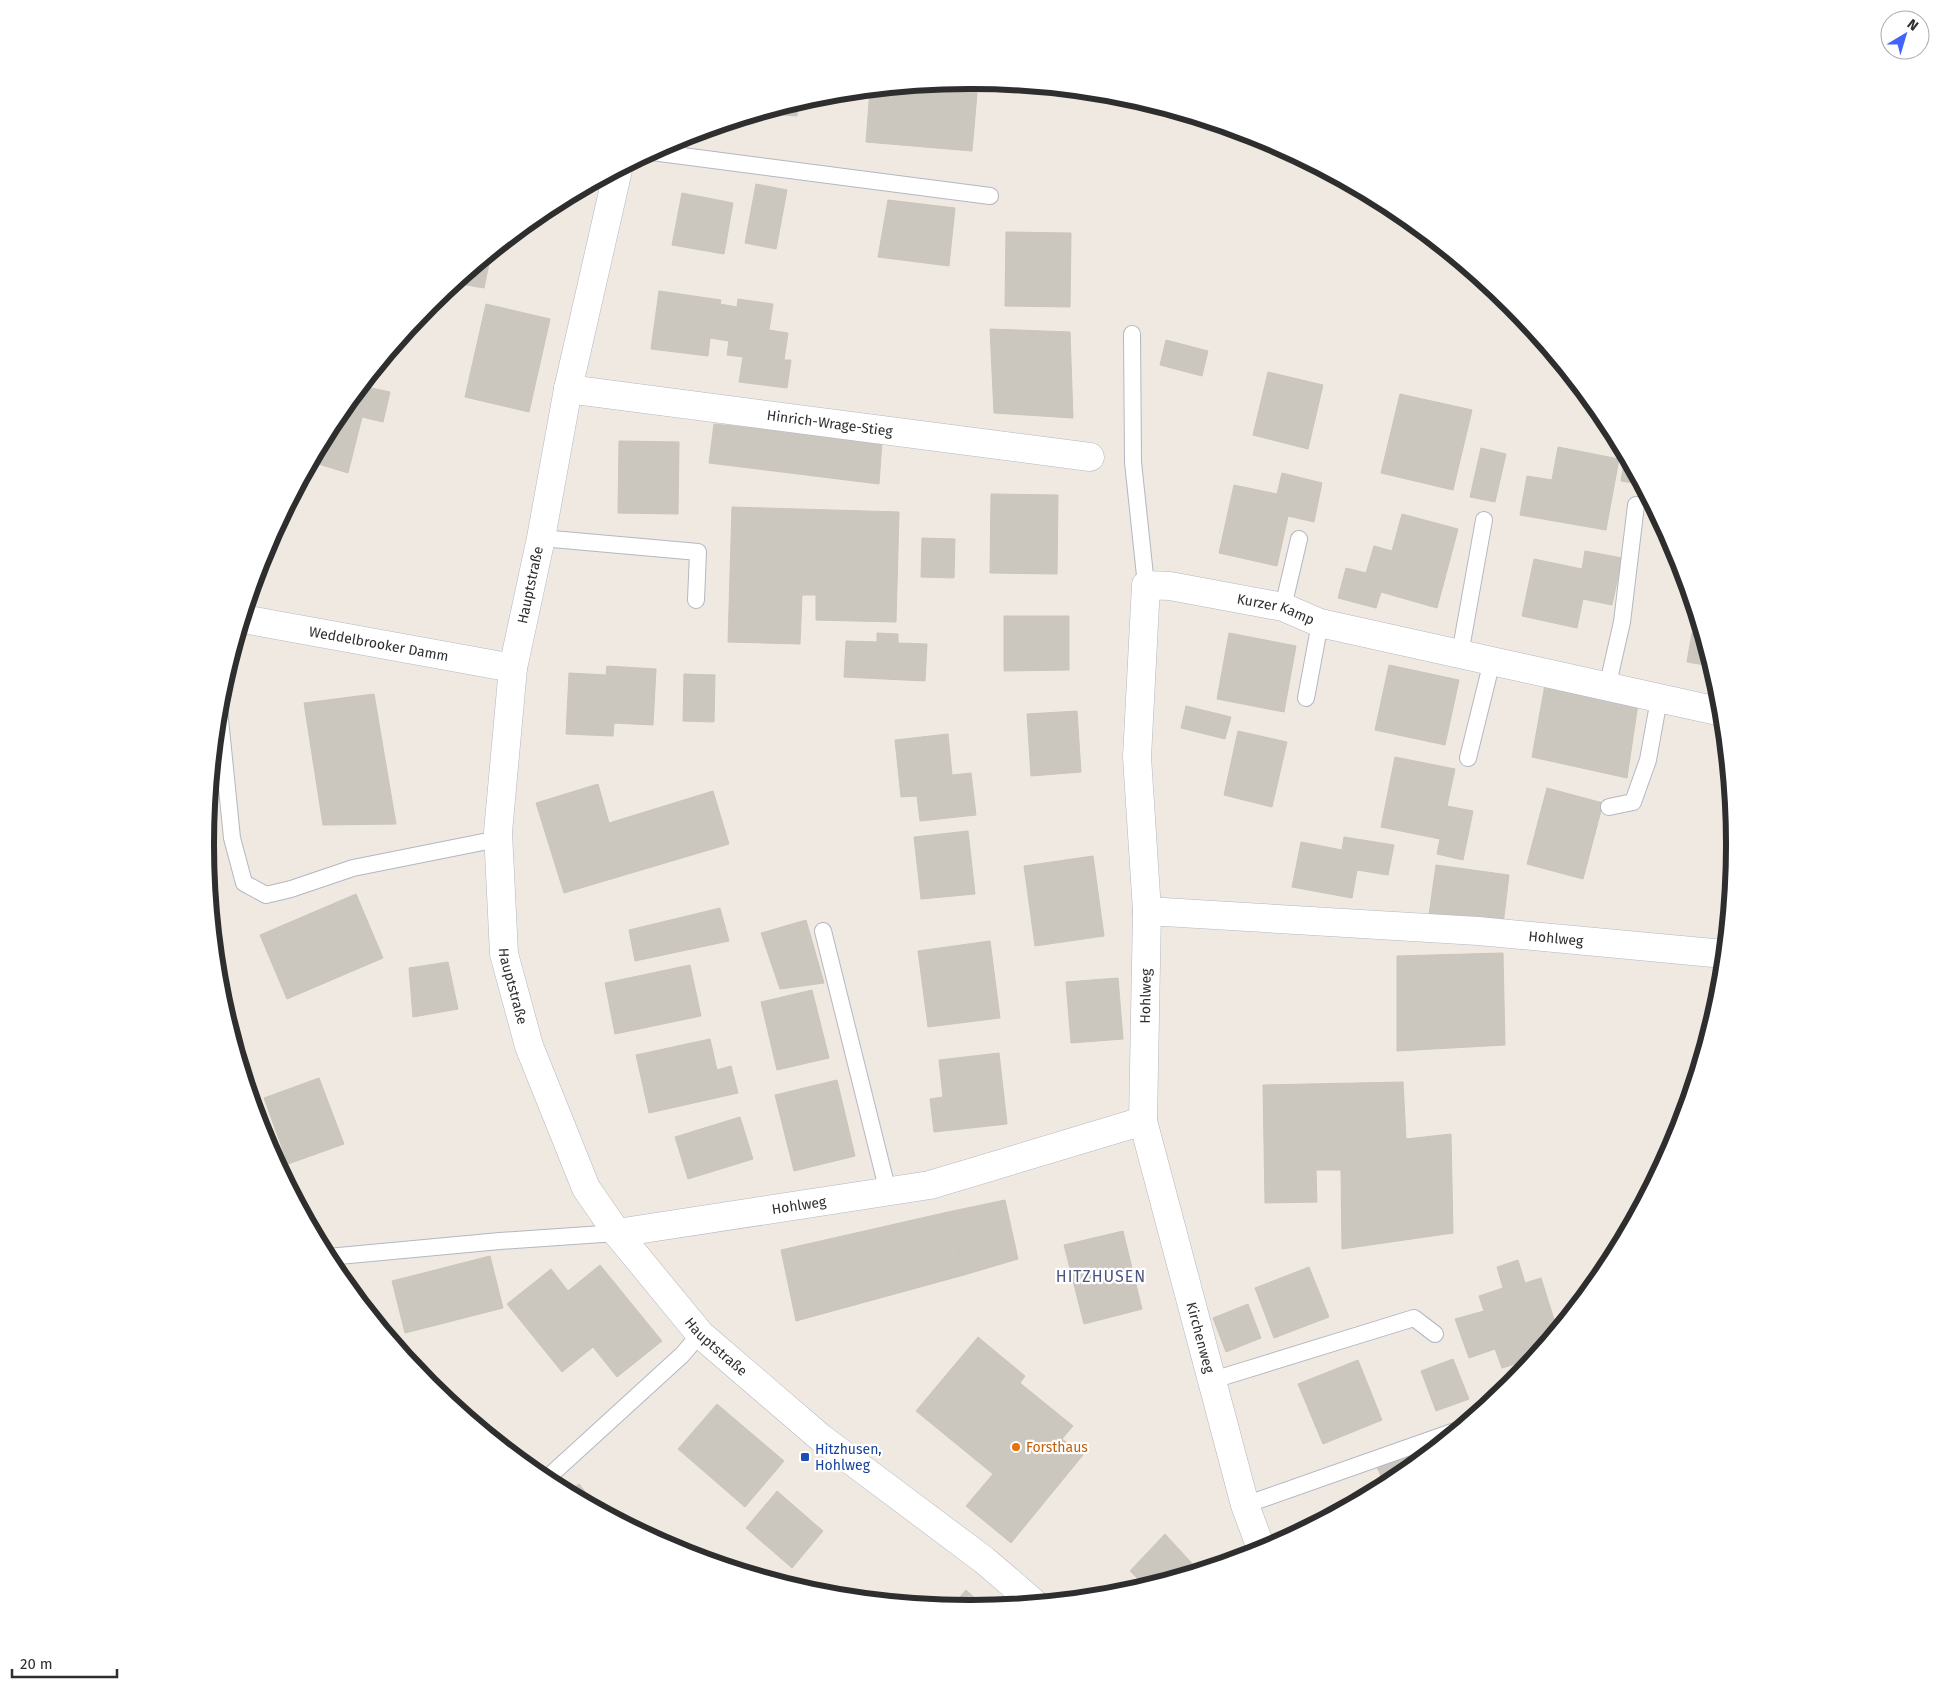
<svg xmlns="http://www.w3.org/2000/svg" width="1940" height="1689" font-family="'Fira Sans',sans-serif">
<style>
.building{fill:#cbc7bf;stroke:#cbc5ba}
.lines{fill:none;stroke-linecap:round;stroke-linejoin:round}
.lane-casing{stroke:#b4b7c1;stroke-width:18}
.street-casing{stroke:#b4b7c1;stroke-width:29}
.secondary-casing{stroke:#b4b7c1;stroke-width:29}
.lane{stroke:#fff;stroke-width:16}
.street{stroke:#fff;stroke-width:28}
.secondary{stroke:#fff;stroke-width:28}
.food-dot{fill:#e8710a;stroke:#fff;stroke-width:2}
.transit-dot{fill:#1a4fb4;stroke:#fff;stroke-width:2}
.labels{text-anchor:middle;stroke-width:4.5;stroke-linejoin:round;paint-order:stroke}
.street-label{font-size:14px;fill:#2e2e2e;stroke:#fff}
.food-label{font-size:14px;fill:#c56008;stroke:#fff;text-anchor:start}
.transit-label{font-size:14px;fill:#164399;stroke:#fff;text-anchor:start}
.quarter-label{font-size:16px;letter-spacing:1px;fill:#4d5680;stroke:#fff}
.rim{fill:none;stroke:#2e2e2e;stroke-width:6}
</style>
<rect width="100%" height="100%" fill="#efe9e1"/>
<path class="building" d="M902,87L977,93L972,151L866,142L870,90Z
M798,102L797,116L760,113Z
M756,184L787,190L776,249L745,243Z
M682,193L733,203L724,254L672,245Z
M888,200L955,208L949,266L878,257Z
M551,206L549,217L539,214L546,209Z
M1006,232L1071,233L1070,307L1005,306Z
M491,254L484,288L455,283Z
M659,291L721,300L720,304L737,307L738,299L773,304L769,330L788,333L784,360H791L787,388L739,382L743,357L727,355L729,341L710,338L708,356L651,349Z
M486,304L550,319L529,412L465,397Z
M990,329L1070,332L1073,418L994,413Z
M1166,340L1208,351L1202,376L1160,365Z
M1268,372L1323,385L1308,449L1253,435Z
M362,386L390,392L383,422L362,417L348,473L312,462L335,420Z
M1400,394L1472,410L1453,490L1381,473Z
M714,424L882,441L879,484L709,463Z
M619,441L679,442L678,514L618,513Z
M1558,447L1619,459L1606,530L1520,515L1527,476L1552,480Z
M1481,448L1506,454L1495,502L1470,497Z
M1625,457L1640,484L1621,481Z
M1282,473L1322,483L1314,522L1288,516L1277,566L1219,553L1234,485L1277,494Z
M991,494L1058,495L1057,574L990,573Z
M732,507L899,512L896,622L816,620V595H802L800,644L728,642Z
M1402,514L1458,529L1437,608L1381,592L1376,608L1338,598L1346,568L1366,573L1374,546L1392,551Z
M922,538L955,539L954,578L921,577Z
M1585,551L1622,558L1612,605L1583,599L1577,628L1522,616L1534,559L1582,569Z
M1004,616H1069V670L1004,671Z
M877,633L898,634V643L927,644L925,681L844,677L846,641L877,642Z
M1229,633L1296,646L1284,712L1217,699Z
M1692,633L1702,636L1711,666L1687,662Z
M1389,665L1459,680L1445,745L1375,730Z
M607,666L656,669L653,725L614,723L613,736L566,734L569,673L606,675Z
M684,674L715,675L714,722L683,721Z
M1546,679L1639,697L1627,778L1532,757Z
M374,694L396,824L323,825L304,703Z
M1186,706L1231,717L1225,739L1181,728Z
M1077,711L1081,772L1031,776L1027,714Z
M1238,731L1287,742L1272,807L1224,795Z
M948,734L952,775L971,773L976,815L920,821L917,796L901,797L895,740Z
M1395,757L1455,769L1447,806L1473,811L1463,860L1437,854L1440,839L1381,827Z
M598,784L609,823L713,791L729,844L564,893L536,803Z
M1547,788L1603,803L1583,879L1527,864Z
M968,831L975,894L921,899L914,837Z
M1344,837L1394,845L1388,875L1357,870L1352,898L1292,887L1301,842L1342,850Z
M1093,856L1104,936L1035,946L1024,866Z
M1436,865L1509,875L1503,925L1429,915Z
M356,894L383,958L287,999L260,935Z
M720,908L729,941L635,961L629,930Z
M806,920L824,983L780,989L761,933Z
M990,941L1000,1018L928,1027L918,951Z
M1503,953L1505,1045L1397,1051V956Z
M448,962L458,1009L413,1017L409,968Z
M690,965L701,1016L615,1034L605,983Z
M218,975L230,1001L223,1004L220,993Z
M1118,978L1123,1039L1071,1043L1066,982Z
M812,990L829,1058L777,1070L761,1002Z
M710,1039L717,1070L731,1066L738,1093L649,1113L636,1055Z
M999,1053L1007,1124L934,1132L930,1099L943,1097L939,1060Z
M319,1078L344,1144L288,1164L264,1098Z
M837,1080L855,1156L794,1171L775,1095Z
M1403,1082L1406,1139L1451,1134L1453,1233L1342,1249L1341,1170H1316L1317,1202L1265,1203L1263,1085Z
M740,1117L753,1159L688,1179L675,1137Z
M277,1162L286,1164L284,1175Z
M1005,1200L1018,1259L964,1275L948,1212Z
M948,1212L964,1275L796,1321L781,1250Z
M1123,1231L1142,1309L1084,1324L1064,1245Z
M490,1256L503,1308L405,1333L392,1281Z
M1518,1260L1525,1283L1541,1278L1557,1329L1532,1359L1502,1368L1495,1349L1469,1358L1455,1319L1484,1311L1479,1296L1503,1288L1497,1267Z
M600,1265L662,1341L617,1377L593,1347L562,1372L507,1304L551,1269L568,1291Z
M1309,1267L1329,1317L1274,1338L1255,1288Z
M1248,1304L1261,1338L1226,1352L1213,1318Z
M978,1337L1025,1376L1020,1383L1073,1426L1062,1439L1083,1455L1011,1543L966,1506L993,1474L916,1411Z
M1453,1359L1469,1399L1436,1411L1421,1371Z
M1358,1360L1382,1420L1323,1444L1298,1384Z
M717,1404L784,1461L745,1507L678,1449Z
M1425,1448L1427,1453L1394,1480L1385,1485L1377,1467Z
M579,1484L598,1508L568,1492Z
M777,1491L823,1531L792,1568L746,1528Z
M1165,1534L1198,1570L1145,1586L1130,1571Z
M966,1590L985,1607L970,1609L951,1607Z"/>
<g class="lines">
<g class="lane-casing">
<path id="lane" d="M652,152L990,196
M1132,334L1133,462L1146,585
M541,538L698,552L696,600
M1283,607L1299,539
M1460,654L1484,520
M1607,688L1622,622L1636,505
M1306,698L1320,623
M219,709L232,838L244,883L266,895L291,889L353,868L498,839
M1468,758L1492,661
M1609,807L1633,802L1648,760L1659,699
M823,931L888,1192
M328,1257L500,1241L617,1233
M1213,1380L1414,1318L1435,1334
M545,1480L682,1355L700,1334
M1245,1505L1455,1431"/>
</g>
<g class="street-casing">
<g id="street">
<path id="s1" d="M568,389L1090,457"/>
<path id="s2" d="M1147,911L1137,757L1146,585L1170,586L1283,607L1320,623L1722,712"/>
<path id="s3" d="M1143,1121L1245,1505L1262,1551"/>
<path id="s4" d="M617,1233L930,1185L1143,1121L1147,911L1478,931L1724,954"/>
</g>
</g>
<g class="secondary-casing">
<g id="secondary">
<path id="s5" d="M618,170L568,389L541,538L513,668L498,832L504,954L529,1046L586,1188L617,1233L700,1334L821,1438L984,1560L1034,1603"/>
<path id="s6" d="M243,619L513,668"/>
</g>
</g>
<use href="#lane" class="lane"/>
<use href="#street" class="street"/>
<use href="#secondary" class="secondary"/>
</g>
<circle class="food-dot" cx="1016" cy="1447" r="5"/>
<rect class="transit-dot" x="800" y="1452" width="10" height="10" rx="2.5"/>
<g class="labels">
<g class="street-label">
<text dy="5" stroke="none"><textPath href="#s1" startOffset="264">Hinrich-Wrage-Stieg</textPath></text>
<text transform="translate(530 585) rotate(-78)" y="5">Hauptstraße</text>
<text dy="5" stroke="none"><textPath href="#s2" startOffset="459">Kurzer Kamp</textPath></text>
<text dy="5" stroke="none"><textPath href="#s6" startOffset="138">Weddelbrooker Damm</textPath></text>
<text dy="5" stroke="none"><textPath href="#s4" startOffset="1159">Hohlweg</textPath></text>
<text dy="5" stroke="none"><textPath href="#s5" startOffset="829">Hauptstraße</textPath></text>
<text dy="5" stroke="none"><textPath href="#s4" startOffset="664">Hohlweg</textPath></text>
<text dy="5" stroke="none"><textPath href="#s4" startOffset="184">Hohlweg</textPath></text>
<text dy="5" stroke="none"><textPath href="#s3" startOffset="224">Kirchenweg</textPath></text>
<text dy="5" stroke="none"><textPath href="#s5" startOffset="1250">Hauptstraße</textPath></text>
</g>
<g class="food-label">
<text x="1026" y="1452">Forsthaus</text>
</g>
<g class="transit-label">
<text x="815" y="1454">Hitzhusen,<tspan x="815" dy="16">Hohlweg</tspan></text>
</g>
<g class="quarter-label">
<text x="1101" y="1282">HITZHUSEN</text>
</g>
</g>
<path d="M0 0H1940V1689H0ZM969 89H971A755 755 0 0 1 1726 844V845A755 755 0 0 1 971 1600H969A755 755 0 0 1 214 845V844A755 755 0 0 1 969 89Z" fill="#fff" fill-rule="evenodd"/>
<path class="rim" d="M969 89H971A755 755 0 0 1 1726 844V845A755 755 0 0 1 971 1600H969A755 755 0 0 1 214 845V844A755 755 0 0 1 969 89Z"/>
<g transform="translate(1905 35) rotate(38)"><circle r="24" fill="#ffffff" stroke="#ababab"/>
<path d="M0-4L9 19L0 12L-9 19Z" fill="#4264fb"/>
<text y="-8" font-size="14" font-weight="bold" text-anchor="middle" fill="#2e2e2e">N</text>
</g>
<path d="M12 1669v8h105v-8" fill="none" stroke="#2e2e2e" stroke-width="2.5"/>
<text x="20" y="1669" font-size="15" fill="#2e2e2e" stroke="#ffffff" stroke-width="4" paint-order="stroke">20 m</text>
</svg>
